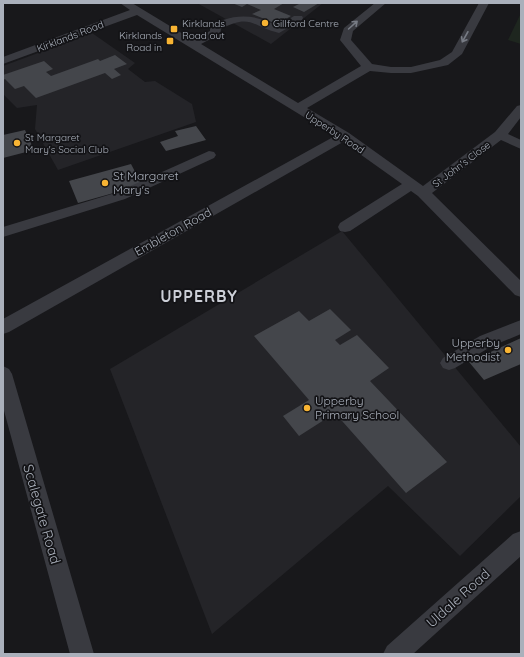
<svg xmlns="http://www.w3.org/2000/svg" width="524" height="657" font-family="Quicksand,sans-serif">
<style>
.built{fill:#242428}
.green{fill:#1e261f}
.building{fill:#44464b}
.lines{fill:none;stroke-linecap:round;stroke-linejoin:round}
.minor{fill:#393a40;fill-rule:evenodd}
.oneway{stroke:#777b84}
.poi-dot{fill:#f8b433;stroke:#131316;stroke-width:1.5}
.labels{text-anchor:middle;stroke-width:3.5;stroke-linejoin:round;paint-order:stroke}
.far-poi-label{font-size:10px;fill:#aab0bb;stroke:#131316;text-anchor:start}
.far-street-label{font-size:10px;fill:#aab0bb;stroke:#131316}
.poi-label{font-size:12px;fill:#aab0bb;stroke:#131316;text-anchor:start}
.street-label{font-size:12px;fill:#aab0bb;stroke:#131316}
.near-street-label{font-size:14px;fill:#aab0bb;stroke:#131316}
.district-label{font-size:16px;font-weight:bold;letter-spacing:1px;fill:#cccfd7;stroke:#131316}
</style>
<rect width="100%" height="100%" fill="#18181b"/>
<path class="built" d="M197,3H323L271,44Z
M92,33L135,63L128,69L145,82L155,81L192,104L196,122L58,170L35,129L37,105L17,108L3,94V66Z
M342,231L521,447V496L460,556L388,486L212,634L110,369Z"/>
<path class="green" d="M521,13V44L508,40Z"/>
<path class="building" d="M232,3H284L274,9L291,16L277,24L252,14L261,10L247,4L242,7Z
M301,3H319L304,12L293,7Z
M115,55L127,64L114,69L121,75L112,79L105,73L36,98L24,86L15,89L5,79L3,80V75L44,61L53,69L46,72L51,76L98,59L100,61Z
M196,126L206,140L166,151L160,142L178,136L175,131Z
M25,130L34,150L3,158V135Z
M131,164L142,185L78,203L69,181Z
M330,309L351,330L335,340L340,345L357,335L389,368L370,381L447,462L406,493L335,413L299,436L283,416L309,400L254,336L299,311L309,321Z
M521,338V364L484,380L469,362Z"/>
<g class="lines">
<path class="minor" d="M120,3H132L193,40L210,31V28C213,24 218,22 223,20C244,13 259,17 278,26L294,16H302L303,18L302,20L279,33C253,27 251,13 221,29L220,34L201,44L298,103L361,66L340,40L344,28L375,3H386L353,31L351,40L372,64L391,67H411L440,60L452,52L479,3H489L462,54L448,65L411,73H391L370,71L307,108L349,133L423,186L495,132L517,106L521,105V117L508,134L521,140V149L501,140L432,193L521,281V297L515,295L418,196L411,191L350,231L345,232L340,231L338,227L340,223L402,184L343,142L9,332L3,334V319L335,136L137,15L3,64V57L130,10Z
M209,151L214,152L216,155L214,158L125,199L3,237V227L115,193Z
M521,320V334L492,346L455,368L449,370L443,368L440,363L443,358L480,336Z
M3,366L9,369L12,374L94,654H70L3,407Z
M521,531V556L413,654H383L387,646L513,534Z"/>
</g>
<defs><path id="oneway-shaft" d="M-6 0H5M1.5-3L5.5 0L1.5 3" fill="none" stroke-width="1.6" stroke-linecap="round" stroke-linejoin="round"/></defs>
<g class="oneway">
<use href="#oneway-shaft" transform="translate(353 25) rotate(-42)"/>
<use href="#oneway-shaft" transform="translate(465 37) rotate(119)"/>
</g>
<g class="poi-dot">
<circle cx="265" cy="23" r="4"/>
<rect x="170" y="25" width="8" height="8" rx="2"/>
<rect x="166" y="37" width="8" height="8" rx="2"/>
<circle cx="17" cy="143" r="4"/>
<circle cx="105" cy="183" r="4"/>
<circle cx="508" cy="350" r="4"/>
<circle cx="307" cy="408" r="4"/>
</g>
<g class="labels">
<g class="far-poi-label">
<text x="182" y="27">Kirklands<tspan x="182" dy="12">Road out</tspan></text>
<text x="273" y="27">Gillford Centre</text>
<text x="162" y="39" text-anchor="end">Kirklands<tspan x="162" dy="12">Road in</tspan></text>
<text x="25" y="141">St Margaret<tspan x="25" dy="12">Mary's Social Club</tspan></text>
</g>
<g class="far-street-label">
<text transform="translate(70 36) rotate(-21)" y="4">Kirklands Road</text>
<text transform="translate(335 132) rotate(33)" y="4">Upperby Road</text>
<text transform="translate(461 164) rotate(-37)" y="4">St John's Close</text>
</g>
<g class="poi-label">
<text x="113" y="180">St Margaret<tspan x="113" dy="14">Mary's</tspan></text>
<text x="500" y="347" text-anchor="end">Upperby<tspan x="500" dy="14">Methodist</tspan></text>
<text x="315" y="405">Upperby<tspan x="315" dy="14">Primary School</tspan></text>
</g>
<g class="street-label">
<text transform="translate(173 232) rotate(-29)" y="4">Embleton Road</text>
</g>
<g class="near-street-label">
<text transform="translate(42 514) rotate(74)" y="5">Scalegate Road</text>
<text transform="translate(458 598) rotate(-42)" y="5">Uldale Road</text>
</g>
<g class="district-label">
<text x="199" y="302">UPPERBY</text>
</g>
</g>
<rect width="524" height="657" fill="none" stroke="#aab0bb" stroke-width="8"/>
</svg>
